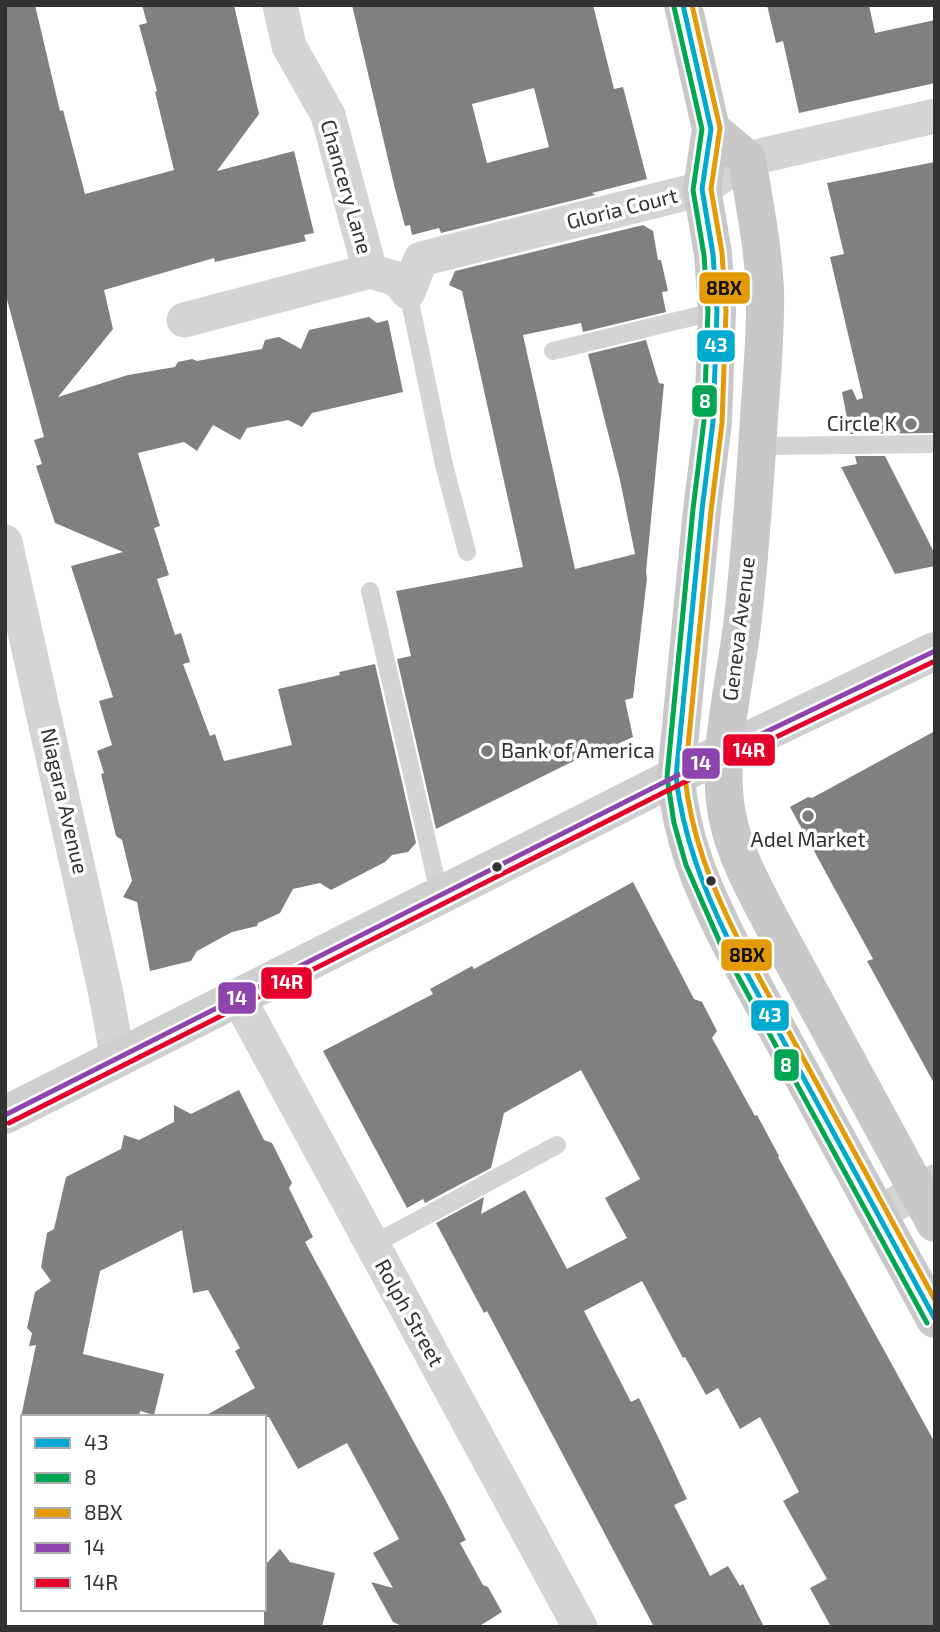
<svg xmlns="http://www.w3.org/2000/svg" width="940" height="1632" font-family="'Exo 2',sans-serif">
<style>
.building{fill:#808080;fill-rule:evenodd}
.lines{fill:none;stroke-linecap:round;stroke-linejoin:round}
.lane{stroke:#d4d4d4;stroke-width:18}
.street{stroke:#d4d4d4;stroke-width:35}
.secondary{stroke:#cfcfcf;stroke-width:38}
.primary{stroke:#c8c8c8;stroke-width:38}
.bus-1-casing{stroke:#fff;stroke-width:10}
.bus-2-casing{stroke:#fff;stroke-width:10}
.bus-3-casing{stroke:#fff;stroke-width:10}
.bus-4-casing{stroke:#fff;stroke-width:10}
.bus-5-casing{stroke:#fff;stroke-width:10}
.bus-1{stroke:#00a9ce;stroke-width:5}
.bus-2{stroke:#00a651;stroke-width:5}
.bus-3{stroke:#e39a05;stroke-width:5}
.bus-4{stroke:#8e44ad;stroke-width:5}
.bus-5{stroke:#e4002b;stroke-width:5}
.poi-dot{fill:#7a7a7a;stroke:#fff;stroke-width:2.5}
.bus-dot{fill:#323232;stroke:#fff;stroke-width:2.5}
.labels{text-anchor:middle;stroke-width:7;stroke-linejoin:round;paint-order:stroke}
.street-label{font-size:21px;fill:#323232;stroke:#fff}
.poi-label{font-size:21px;fill:#323232;stroke:#fff;text-anchor:end}
.line-badge{stroke:#fff;stroke-width:2.5}
.badge-label{font-size:19px;text-anchor:middle;font-weight:bold;fill:#fff}
.pale-badge-label{font-size:19px;text-anchor:middle;font-weight:bold;fill:#111}
</style>
<rect width="100%" height="100%" fill="#fff"/>
<path class="building" d="M5,5H35L60,111L63,110L85,194L174,170L155,92L157,91L139,25L147,23L142,5H234L259,114L217,171L294,151L314,233L304,235L306,241L215,262L214,258L104,290L113,329L58,397L128,375L175,367L178,362L192,359L197,361L262,349L265,340L279,337L301,349L309,330L369,317L377,323L388,320L403,392L312,413L302,427L288,420L247,428L240,440L213,425L197,451L184,442L138,453L160,526L154,528L169,575L157,579L175,635L181,633L190,662L183,664L210,736L215,734L224,761L292,745L278,689L340,675L339,672L375,664L416,843L408,852L392,855L385,862L331,890L320,883L293,889L280,913L258,923L257,926L232,932L197,951L191,961L150,971L137,902L123,897L132,881L122,840L116,836L101,774L104,773L97,751L112,745L99,701L113,697L71,566L123,552L55,523L36,466L42,464L34,440L44,437L5,292Z
M352,5H593L614,89L623,87L647,179L592,193L595,195L441,233L439,228L412,235L410,225L405,226L395,189ZM534,88L549,147L487,163L472,104Z
M767,5H869L875,33L935,20V83L799,113L783,41L776,43Z
M935,162V433L850,434L842,392L852,389L857,400L863,398L830,257L844,254L827,183Z
M643,225L653,231L658,260H661L668,291L662,292L666,312L583,332L581,323L523,335L575,569L635,554L620,480L588,354L646,340L659,383L664,384L646,572L647,578L633,698L625,700L633,737L593,755L590,753L436,829L397,659L411,656L396,591L523,567L462,291L449,285L455,271Z
M855,456H885L935,554V566L895,574L841,467L857,464Z
M935,731V1085L867,961L873,959L790,807L808,797L812,798Z
M633,882L694,999L702,1002L717,1031L712,1038L755,1116L757,1115L779,1156L778,1157L935,1443V1627H831L810,1588L827,1579L783,1501L799,1492L760,1417L740,1429L718,1388L706,1395L685,1357L683,1358L642,1281L584,1311L631,1402L639,1398L660,1441L687,1499L674,1505L710,1576L728,1566L740,1586L743,1584L764,1627H654L487,1311L484,1313L436,1223L484,1197L481,1214L525,1190L567,1269L627,1238L605,1198L640,1179L581,1070L504,1113L491,1168L425,1203L423,1199L407,1208L323,1051L433,994L430,989L472,966L474,969Z
M239,1090L264,1140L272,1143L292,1183L289,1188L313,1237L305,1242L445,1499L466,1540L460,1543L483,1585L488,1587L502,1612L478,1627H404L393,1622L371,1582L393,1588L373,1553L399,1539L347,1443L298,1469L269,1417H203L255,1388L235,1351L240,1348L208,1290L193,1293L182,1230L100,1271L83,1354L164,1374L154,1415L140,1411L139,1417H21L36,1345L29,1346L32,1333L27,1328L35,1292L51,1281L41,1267L47,1233L54,1229L66,1177L121,1149L124,1135L139,1140L174,1122V1105L191,1114Z
M280,1549L290,1562L335,1573L322,1627H264V1566Z"/>
<g class="lines">
<path class="lane" d="M408,292L444,465L467,552
M553,351L717,311
M757,446L935,444
M370,591L440,897
M372,1245L557,1145"/>
<path class="street" d="M370,271L397,279L408,292L421,259L702,189L747,159L935,116
M184,320L370,271L328,115L289,46L280,5
M5,542L106,994L118,1060
M239,999L580,1627
M877,1214L935,1182"/>
<path class="secondary" d="M5,1115L726,751L935,651"/>
<path class="primary" d="M683,5L711,129L702,189L713,254L717,311L713,422L702,510L676,777C681,839 702,887 729,941L935,1319
M711,129L747,159C754,202 763,246 765,290C766,333 762,375 759,417C755,484 750,552 743,618C736,683 713,759 729,824C737,858 755,890 771,921L935,1223"/>
<g class="bus-1-casing">
<path id="bus-1" d="M683,5L711,129L702,189L713,254L717,311L713,422L702,510L676,777C683,836 703,888 729,941L935,1319"/>
</g>
<g class="bus-2-casing">
<path id="bus-2" d="M674,7L702,129L693,190L704,255L708,311L704,421L693,509L667,777L674,823L686,865L721,945L927,1323"/>
</g>
<g class="bus-3-casing">
<path id="bus-3" d="M692,5L720,128L711,189L722,253L726,311L722,423L711,511L685,777C691,835 711,885 737,937L935,1300"/>
</g>
<g class="bus-4-casing">
<path id="bus-4" d="M5,1115L726,751L935,651"/>
</g>
<g class="bus-5-casing">
<path id="bus-5" d="M9,1123L730,759L935,661"/>
</g>
<use href="#bus-1" class="bus-1"/>
<use href="#bus-2" class="bus-2"/>
<use href="#bus-3" class="bus-3"/>
<use href="#bus-4" class="bus-4"/>
<use href="#bus-5" class="bus-5"/>
</g>
<g class="poi-dot">
<circle cx="911" cy="424" r="7"/>
<circle cx="487" cy="751" r="7"/>
<circle cx="808" cy="816" r="7"/>
</g>
<g class="bus-dot">
<circle cx="497" cy="867" r="6"/>
<circle cx="711" cy="881" r="6"/>
</g>
<g class="labels">
<g class="street-label">
<text transform="translate(346 187) rotate(74)" y="7">Chancery Lane</text>
<text transform="translate(622 209) rotate(-14)" y="7">Gloria Court</text>
<text transform="translate(739 629) rotate(-83)" y="7">Geneva Avenue</text>
<text transform="translate(64 801) rotate(77)" y="7">Niagara Avenue</text>
<text transform="translate(409 1313) rotate(61)" y="7">Rolph Street</text>
</g>
<g class="poi-label">
<text x="897" y="431">Circle K</text>
<text x="501" y="758" text-anchor="start">Bank of America</text>
<text x="808" y="847" text-anchor="middle">Adel Market</text>
</g>
</g>
<g class="line-badge">
<rect x="698" y="271" width="53" height="34" rx="7" fill="#e39a05"/>
<rect x="696" y="329" width="40" height="34" rx="7" fill="#00a9ce"/>
<rect x="691" y="384" width="27" height="34" rx="7" fill="#00a651"/>
<rect x="722" y="733" width="54" height="34" rx="7" fill="#e4002b"/>
<rect x="681" y="747" width="40" height="33" rx="7" fill="#8e44ad"/>
<rect x="720" y="938" width="53" height="34" rx="7" fill="#e39a05"/>
<rect x="260" y="966" width="53" height="34" rx="7" fill="#e4002b"/>
<rect x="217" y="981" width="40" height="34" rx="7" fill="#8e44ad"/>
<rect x="750" y="999" width="40" height="33" rx="7" fill="#00a9ce"/>
<rect x="773" y="1048" width="27" height="34" rx="7" fill="#00a651"/>
</g>
<g class="badge-label">
<text x="716" y="352">43</text>
<text x="705" y="408">8</text>
<text x="749" y="757">14R</text>
<text x="701" y="770">14</text>
<text x="287" y="989">14R</text>
<text x="237" y="1005">14</text>
<text x="770" y="1022">43</text>
<text x="786" y="1072">8</text>
</g>
<g class="pale-badge-label">
<text x="724" y="295">8BX</text>
<text x="747" y="962">8BX</text>
</g>
<rect width="940" height="1632" fill="none" stroke="#323232" stroke-width="14"/>
<rect x="21" y="1415" width="245" height="196" fill="#ffffff" stroke="#adadad" stroke-width="2"/>
<rect x="35" y="1438" width="35" height="10" fill="#00a9ce" stroke="#adadad" stroke-width="2"/>
<text x="84" y="1450" font-size="21" fill="#323232">43</text>
<rect x="35" y="1473" width="35" height="10" fill="#00a651" stroke="#adadad" stroke-width="2"/>
<text x="84" y="1485" font-size="21" fill="#323232">8</text>
<rect x="35" y="1508" width="35" height="10" fill="#e39a05" stroke="#adadad" stroke-width="2"/>
<text x="84" y="1520" font-size="21" fill="#323232">8BX</text>
<rect x="35" y="1543" width="35" height="10" fill="#8e44ad" stroke="#adadad" stroke-width="2"/>
<text x="84" y="1555" font-size="21" fill="#323232">14</text>
<rect x="35" y="1578" width="35" height="10" fill="#e4002b" stroke="#adadad" stroke-width="2"/>
<text x="84" y="1590" font-size="21" fill="#323232">14R</text>
</svg>
